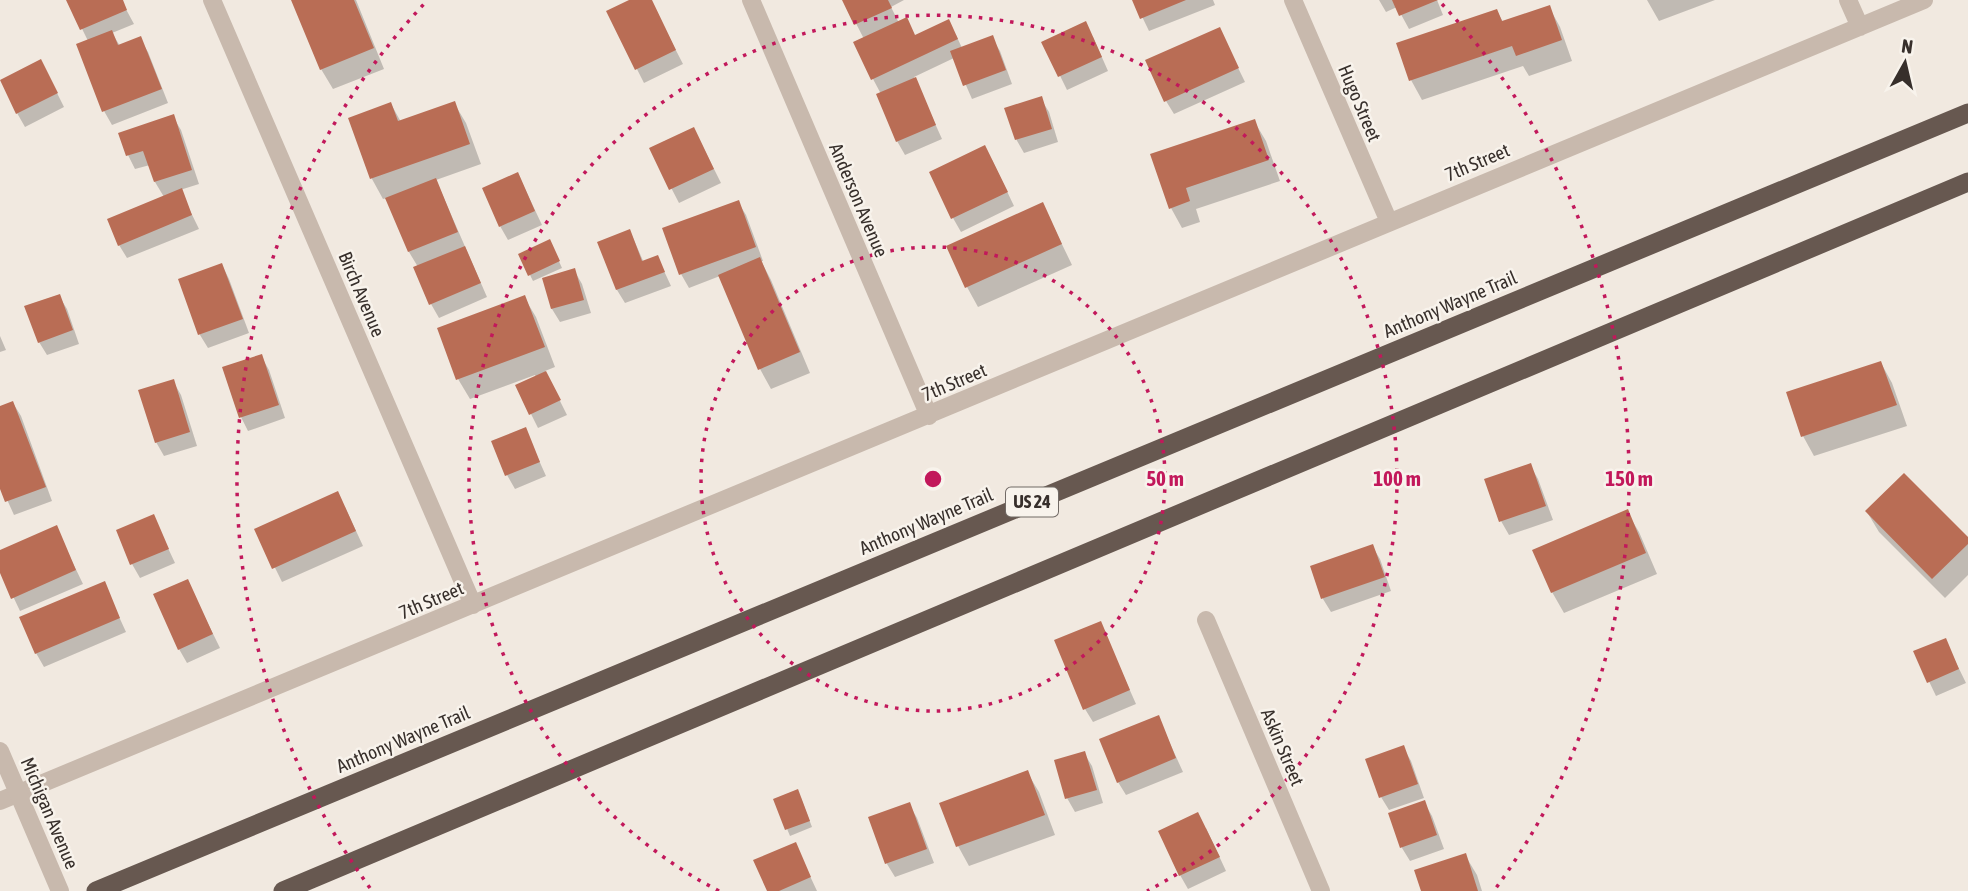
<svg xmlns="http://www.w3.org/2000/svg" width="1968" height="891" font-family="'Asap Condensed',sans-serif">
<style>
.shadow{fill:#0003}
.building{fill:#b96d55}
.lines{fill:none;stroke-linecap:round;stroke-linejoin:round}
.minor{stroke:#c8b9ad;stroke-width:18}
.tertiary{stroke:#c8b9ad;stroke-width:18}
.trunk{stroke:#675850;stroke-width:19}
.ring{fill:none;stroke:#c2185b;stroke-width:3.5;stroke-dasharray:3.5 7}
.labels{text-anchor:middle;stroke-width:5;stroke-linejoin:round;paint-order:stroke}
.shield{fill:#f8f3ec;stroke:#716a65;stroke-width:2}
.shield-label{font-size:18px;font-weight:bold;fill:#372f2b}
.street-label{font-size:19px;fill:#372f2b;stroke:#f8f3ec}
.centre{fill:#c2185b;stroke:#f8f3ec;stroke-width:3.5}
.ring-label{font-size:21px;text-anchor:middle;font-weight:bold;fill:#c2185b;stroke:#f8f3ec;stroke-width:5;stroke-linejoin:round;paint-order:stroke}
</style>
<rect width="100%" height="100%" fill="#f1e9e0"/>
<path class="shadow" d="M68,0H121L134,24L112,33L120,46L140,39L148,52L168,103L112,125L104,111L78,45L88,41Z
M296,0H356L384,69L333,89L321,69Z
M633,0H650L683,64L644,83L608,12Z
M844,0H904L891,7L899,23L916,37L956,35L962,48L992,38L1000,51L1012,84L972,99L954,58L914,77L942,139L905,155L897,141L881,94L873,79L864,39Z
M1134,0H1213L1215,5L1149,31Z
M1379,0H1437L1443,15L1409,29L1397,7L1386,12Z
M1647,0H1715L1659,21Z
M1549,7L1560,27L1572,61L1529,76L1523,66L1422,100L1411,80L1497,11L1503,22Z
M1219,29L1245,82L1174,114L1166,101Z
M1093,37L1108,71L1067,90L1044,43Z
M48,75L64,107L25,127L17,113Z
M1041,99L1049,112L1058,142L1024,153L1016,139Z
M454,103L466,123L481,164L436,180L487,297L439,318L431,304L416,268L418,267L409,252L387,198L383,199L372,179L350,119L391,104L401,122Z
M173,117L181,130L199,184L180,190L199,229L127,258L119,245L164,197L155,182L150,165L135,169L128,155Z
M1254,121L1266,141L1280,181L1196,209L1200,222L1182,228L1171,208L1152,155Z
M701,143L721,183L679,203L651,149Z
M992,160L1014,206L961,232L953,218Z
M518,174L542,225L508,240L500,226Z
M738,202L746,215L763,261H761L771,280L810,373L771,389L760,369L720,276L689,288L681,274L664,229Z
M1043,205L1072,265L978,307L967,287Z
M630,231L644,263L658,258L671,286L625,303L617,290L599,243Z
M553,248L562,268L533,281L530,275Z
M222,265L229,279L249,333L208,348L200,335L180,280Z
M574,270L582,284L591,313L560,322L552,309L544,279Z
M59,296L67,309L79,344L47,355L39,342Z
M524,297L536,317L555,367L545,371L567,415L538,428L517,386L536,377L535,375L470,399L458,379L439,329Z
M0,336L6,350L0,352Z
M261,356L269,370L285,418L248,431L241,417Z
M1881,363L1892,383L1907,426L1814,456L1803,436Z
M173,381L181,395L197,446L164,456L156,442Z
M13,403L21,416L52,501L14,515L0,484V407Z
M525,429L546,476L515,489L507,475Z
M1530,465L1538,479L1553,520L1509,535L1501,521Z
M345,507L363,546L282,582L256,529Z
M1627,512L1639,532L1657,574L1564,613L1552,592L1535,551Z
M1867,512L1968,539V575L1945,598L1879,532Z
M153,516L175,563L140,578L132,564Z
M56,528L83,584L20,611L0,569V552Z
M1372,546L1380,559L1391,591L1331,612L1323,599L1312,567Z
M187,581L220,648L187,663L179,649Z
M104,584L126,632L44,667L36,653Z
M1100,623L1136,704L1093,722L1085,709Z
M1945,640L1966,683L1936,696L1915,652Z
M1158,717L1183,772L1126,795L1118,782Z
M1403,747L1411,761L1424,798L1389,810L1381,797Z
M1084,753L1092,766L1103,803L1075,812L1067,798Z
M1027,772L1039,792L1055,835L969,866L958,846Z
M801,798L812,827L790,836L775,800Z
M1424,802L1432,816L1444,849L1410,861L1402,848L1390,814Z
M909,804L917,818L934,863L895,877L887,864L870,818Z
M1206,828L1226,871L1188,889L1180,875Z
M795,844L817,891H768Z
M1465,855L1477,875L1482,891H1423Z"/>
<path class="building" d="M66,0H123L127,10L80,30Z
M291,0H354L374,48L320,70Z
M629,0H652L676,50L635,70L606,11Z
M842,0H888L892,8L854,25Z
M1132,0H1186L1140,19Z
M1392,0H1438L1399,16Z
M1550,5L1562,40L1516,56L1512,46L1409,81L1396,43L1497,9L1502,21Z
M907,17L915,35L949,19L958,39L871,80L853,42Z
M1086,21L1102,57L1058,77L1041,42Z
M1220,27L1239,68L1164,102L1145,60Z
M112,30L118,45L141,36L162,89L102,112L76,44Z
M993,35L1006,70L963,86L950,51Z
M41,59L58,93L16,114L0,80Z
M916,77L936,125L896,142L876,94Z
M1042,96L1052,129L1015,140L1004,108Z
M455,101L470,144L370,179L348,118L391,102L398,121Z
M174,114L192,170L154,182L143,151L126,156L118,133Z
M1255,119L1269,160L1186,188L1190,201L1169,209L1150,154Z
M694,127L714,169L669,190L649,148Z
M985,145L1008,192L951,219L929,172Z
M518,172L535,211L499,227L482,188Z
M436,178L458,232L408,252L385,198Z
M182,188L192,215L118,246L107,219Z
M739,200L756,247L679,275L662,228Z
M1043,202L1062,244L965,288L946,246Z
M630,229L642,261L658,255L665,272L616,290L597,242Z
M550,239L560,261L528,276L518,254Z
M465,246L481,283L429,305L413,267Z
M760,257L800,352L758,370L718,275Z
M222,263L243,319L198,335L178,279Z
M575,268L584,300L551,309L542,278Z
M60,294L73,330L38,343L24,306Z
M525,295L545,347L456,380L437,328Z
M262,354L279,405L239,418L222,367Z
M1881,361L1897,405L1801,437L1786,392Z
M546,371L561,400L529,415L515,385Z
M174,379L190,432L155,443L138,390Z
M13,401L46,487L5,502L0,489V406Z
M526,427L540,462L505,476L491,441Z
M1531,463L1546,506L1499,522L1484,479Z
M1904,473L1968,537V544L1932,579L1865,511Z
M338,491L356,531L272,569L254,529Z
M1628,509L1646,553L1551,593L1532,550Z
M154,514L169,549L130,565L116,530Z
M57,525L76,570L11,599L0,573V550Z
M1373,544L1385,577L1321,599L1310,566Z
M188,579L213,634L178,650L153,594Z
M105,581L120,618L35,654L19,617Z
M1101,621L1130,690L1083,710L1054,640Z
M1946,638L1959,669L1927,683L1913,651Z
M1159,715L1176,758L1117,783L1099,739Z
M1404,745L1418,784L1379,798L1365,759Z
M1085,751L1097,790L1065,799L1054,760Z
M1028,770L1045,815L956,847L939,803Z
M798,789L810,821L785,830L773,799Z
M1425,800L1437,835L1400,848L1388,813Z
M910,802L927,849L885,864L868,817Z
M1198,812L1220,857L1179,876L1158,831Z
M796,842L811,877L779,891H767L753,860Z
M1466,853L1478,891H1421L1414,870Z"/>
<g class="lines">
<path class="minor" d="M212,0L473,605
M751,0L929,416
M1293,0L1389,222
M1848,0L1860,27
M1206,620L1321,891
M0,801L1924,0"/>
<path class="tertiary" d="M0,751L60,891"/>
<path class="trunk" d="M96,891L1968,113
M283,891L1968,182"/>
</g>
<g class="ring">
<circle cx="933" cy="479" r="232"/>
<path d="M719 891A464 464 0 1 1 1147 891"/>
<path d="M370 888A696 696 0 0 1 424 4M1442 4A696 696 0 0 1 1496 888"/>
</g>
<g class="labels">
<rect class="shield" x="1006" y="487.5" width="52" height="29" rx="5"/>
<g class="shield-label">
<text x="1032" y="508">US 24</text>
</g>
<g class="street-label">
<text transform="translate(1360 103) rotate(67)" y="7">Hugo Street</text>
<text transform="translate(1477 162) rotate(-23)" y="7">7th Street</text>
<text transform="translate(859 200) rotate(67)" y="7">Anderson Avenue</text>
<text transform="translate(362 294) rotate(67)" y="7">Birch Avenue</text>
<text transform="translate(1450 304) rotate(-23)" y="7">Anthony Wayne Trail</text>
<text transform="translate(954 382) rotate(-23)" y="7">7th Street</text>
<text transform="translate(926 521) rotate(-23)" y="7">Anthony Wayne Trail</text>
<text transform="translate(431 600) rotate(-23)" y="7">7th Street</text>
<text transform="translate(403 739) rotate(-23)" y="7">Anthony Wayne Trail</text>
<text transform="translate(1283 747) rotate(67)" y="7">Askin Street</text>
<text transform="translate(50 813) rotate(67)" y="7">Michigan Avenue</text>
</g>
</g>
<circle cx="933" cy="479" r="10" class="centre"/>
<g class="ring-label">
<text x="1165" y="486">50 m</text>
<text x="1397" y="486">100 m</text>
<text x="1629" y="486">150 m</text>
</g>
<g transform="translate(1905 63) rotate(8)" stroke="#f8f3ec" stroke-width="5" paint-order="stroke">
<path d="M0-5L12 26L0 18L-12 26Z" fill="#372f2b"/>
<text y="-10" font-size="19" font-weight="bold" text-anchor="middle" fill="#372f2b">N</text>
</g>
</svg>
